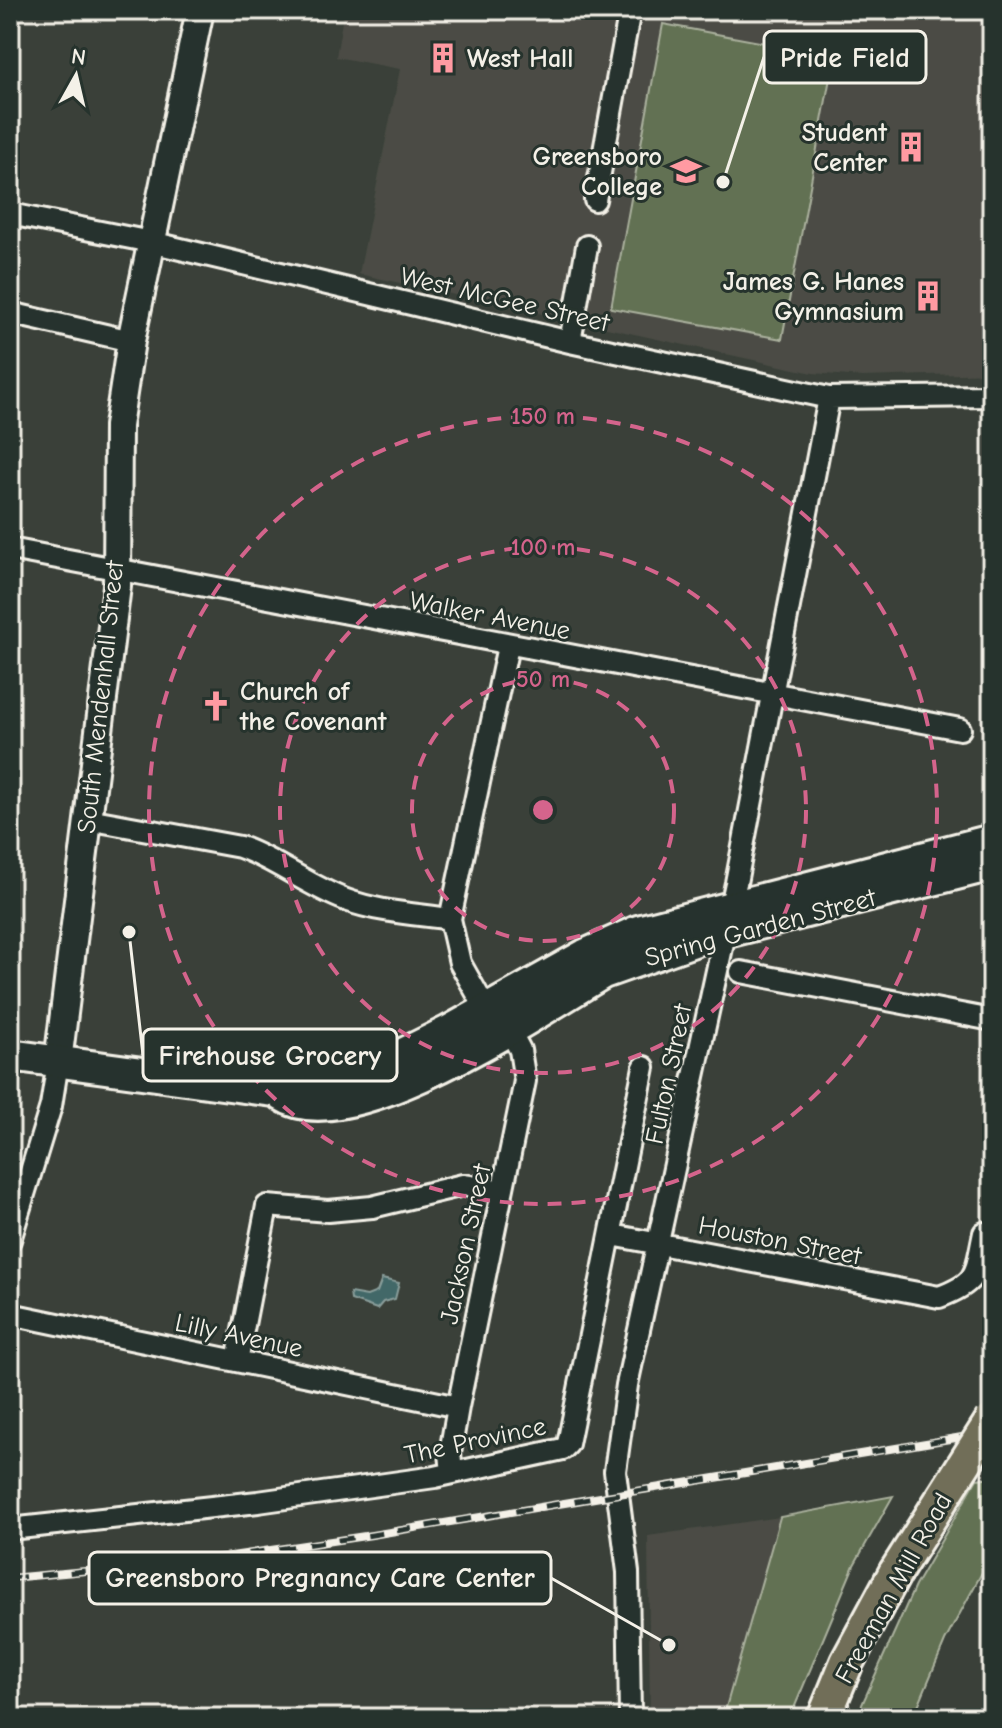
<svg xmlns="http://www.w3.org/2000/svg" width="1002" height="1728" font-family="'Comic Neue',sans-serif">
<style>
.built{fill:#4b4c45}
.green{fill:#627153;stroke:#abb19e;stroke-width:2}
.water{fill:#436768;stroke:#8a9e9b;stroke-width:2}
.lines{fill:none;stroke-linecap:round;stroke-linejoin:round}
.minor-casing{stroke:#f4f1e8;stroke-width:26}
.tertiary-casing{stroke:#f4f1e8;stroke-width:32}
.secondary-casing{stroke:#f4f1e8;stroke-width:36}
.primary-casing{stroke:#f4f1e8;stroke-width:38}
.minor{stroke:#26332d;stroke-width:20}
.tertiary{stroke:#26332d;stroke-width:26}
.secondary{stroke:#26332d;stroke-width:30}
.primary{stroke:#716e59;stroke-width:32}
.rail-casing{stroke:#f4f1e8;stroke-width:8}
.rail{stroke:#26332d;stroke-width:5;stroke-dasharray:15;stroke-linecap:butt}
.primary-bridge-casing{stroke:#f4f1e8;stroke-width:38;stroke-linecap:butt}
.primary-bridge{stroke:#716e59;stroke-width:32}
.ring{fill:none;stroke:#d4648c;stroke-width:4;stroke-dasharray:14 10}
.labels{text-anchor:middle;stroke-width:6;stroke-linejoin:round;paint-order:stroke}
.poi-label{font-size:26px;font-weight:bold;fill:#f4f1e8;stroke:#26332d;text-anchor:end}
.street-label{font-size:26px;fill:#f4f1e8;stroke:#26332d}
.centre{fill:#d4648c;stroke:#26332d;stroke-width:4}
.ring-label{font-size:24px;text-anchor:middle;font-weight:bold;fill:#d4648c;stroke:#26332d;stroke-width:6;stroke-linejoin:round;paint-order:stroke}
.leader{fill:none;stroke:#f4f1e8;stroke-width:3}
.callout-dot{fill:#f4f1e8;stroke:#26332d;stroke-width:3}
.callout{fill:#26332d;stroke:#f4f1e8;stroke-width:3}
.callout-label{font-size:28px;text-anchor:middle;font-weight:bold;fill:#f4f1e8}
</style>
<rect width="100%" height="100%" fill="#3a4039"/>
<filter id="ink" filterUnits="userSpaceOnUse"><feTurbulence type="fractalNoise" baseFrequency=".0125" numOctaves="2"/><feDisplacementMap in="SourceGraphic" scale="16" xChannelSelector="R" yChannelSelector="G"/><feConvolveMatrix kernelMatrix="1 2 1 2 8 2 1 2 1" color-interpolation-filters="sRGB"/></filter>
<g filter="url(#ink)">
<path class="built" d="M344,10H992V373L862,377L813,373L359,274L400,69L336,57Z
M780,1517L723,1718H650L648,1536Z"/>
<path class="green" d="M663,24L834,56L782,339L611,308Z
M992,1477V1554L945,1641L913,1718H856L915,1586L977,1479Z
M893,1496L854,1565L790,1718H723L780,1517Z"/>
<path class="water" d="M382,1279L399,1283L395,1299L383,1302L377,1309L351,1300L350,1293L367,1296L377,1292Z"/>
<g class="lines">
<g class="minor-casing">
<path id="minor" d="M595,200L630,10
M10,214L151,242L570,342L829,398L992,396
M10,313L131,341
M570,342L587,246
M10,549L960,729
M88,819L240,847C277,860 308,886 346,900C378,912 416,914 450,919
M741,972L992,1020
M487,1011L460,963L450,919L508,646
M612,1235L939,1297C980,1282 975,1273 984,1233
M10,1240L51,1106L58,1062
M10,1314L458,1407
M237,1361L267,1206L328,1211L372,1207L463,1185L502,1191
M452,1473L450,1453L458,1407L525,1081L520,1050L509,1029
M10,1529L258,1502L435,1477L563,1449L568,1444L644,1067
M630,1718L628,1572L615,1471L627,1385L736,883L829,398"/>
</g>
<g class="tertiary-casing">
<path id="tertiary" d="M58,1062L117,586L118,426L131,341L200,10"/>
</g>
<g class="secondary-casing">
<path id="secondary" d="M10,1055L274,1091L332,1080L377,1067L449,1031L585,955L638,931L992,840
M283,1096C350,1140 542,1009 603,973L699,939L992,865"/>
</g>
<g class="primary-casing">
<path id="primary" d="M824,1718L847,1662L895,1573"/>
</g>
<use href="#minor" class="minor"/>
<use href="#tertiary" class="tertiary"/>
<use href="#secondary" class="secondary"/>
<use href="#primary" class="primary"/>
<g class="rail-casing">
<path id="rail" d="M10,1578L204,1560L372,1535L992,1432"/>
</g>
<use href="#rail" class="rail"/>
<g class="primary-bridge-casing">
<path id="primary-bridge" d="M895,1573L992,1420"/>
</g>
<use href="#primary-bridge" class="primary-bridge"/>
</g>
</g>
<g class="ring">
<circle cx="543" cy="810" r="131"/>
<circle cx="543" cy="810" r="263"/>
<circle cx="543" cy="810" r="394"/>
</g>
<defs>
<g id="building-bare" transform="scale(2.4)"><path d="M-4-6H4V6H1V3H-1V6H-4ZM-2.5-4.3h1.7v1.8h-1.7ZM.8-4.3h1.7v1.8H.8ZM-2.5-1h1.7V.8h-1.7ZM.8-1h1.7V.8H.8Z" fill="#ff9aa2" stroke="#26332d" stroke-width="2.5" paint-order="stroke"/></g>
<g id="university-bare" transform="scale(2.4)"><path d="M0-5L7-2L0 1L-7-2ZM-4 1L0 2.5L4 1V4Q0 6-4 4Z" fill="#ff9aa2" stroke="#26332d" stroke-width="2.5" paint-order="stroke"/></g>
<g id="church-bare" transform="scale(2.4)"><path d="M-1.2-6h2.4v3.5h3.3v2.4h-3.3V6h-2.4V-.1h-3.3v-2.4h3.3Z" fill="#ff9aa2" stroke="#26332d" stroke-width="2.5" paint-order="stroke"/></g>
</defs>
<g fill-rule="evenodd">
<use href="#building-bare" x="443" y="58"/>
<use href="#building-bare" x="911" y="147"/>
<use href="#university-bare" x="686" y="171"/>
<use href="#building-bare" x="928" y="296"/>
<use href="#church-bare" x="216" y="706"/>
</g>
<g class="labels">
<g class="poi-label">
<text x="467" y="67" text-anchor="start">West Hall</text>
<text x="887" y="141">Student<tspan x="887" dy="30">Center</tspan></text>
<text x="662" y="165">Greensboro<tspan x="662" dy="30">College</tspan></text>
<text x="904" y="290">James G. Hanes<tspan x="904" dy="30">Gymnasium</tspan></text>
<text x="240" y="700" text-anchor="start">Church of<tspan x="240" dy="30">the Covenant</tspan></text>
</g>
<g class="street-label">
<text transform="translate(505 299) rotate(13)" y="9">West McGee Street</text>
<text transform="translate(490 615) rotate(11)" y="9">Walker Avenue</text>
<text transform="translate(100 697) rotate(-84)" y="9">South Mendenhall Street</text>
<text transform="translate(760 927) rotate(-15)" y="9">Spring Garden Street</text>
<text transform="translate(668 1074) rotate(-78)" y="9">Fulton Street</text>
<text transform="translate(780 1240) rotate(11)" y="9">Houston Street</text>
<text transform="translate(465 1244) rotate(-78)" y="9">Jackson Street</text>
<text transform="translate(239 1335) rotate(12)" y="9">Lilly Avenue</text>
<text transform="translate(475 1440) rotate(-12)" y="9">The Province</text>
<text transform="translate(893 1588) rotate(-61)" y="9">Freeman Mill Road</text>
</g>
</g>
<circle cx="543" cy="810" r="12" class="centre"/>
<g class="ring-label">
<text x="543" y="424">150 m</text>
<text x="543" y="555">100 m</text>
<text x="543" y="687">50 m</text>
</g>
<path class="leader" d="M723 182L764 57M129 932L143 1055M669 1645L551 1578"/>
<g class="callout-dot">
<circle cx="723" cy="182" r="8"/>
<circle cx="129" cy="932" r="8"/>
<circle cx="669" cy="1645" r="8"/>
</g>
<g class="callout">
<rect x="764" y="31" width="162" height="52" rx="8"/>
<rect x="143" y="1029" width="254" height="52" rx="8"/>
<rect x="89" y="1552" width="462" height="52" rx="8"/>
</g>
<g class="callout-label">
<text x="845" y="67">Pride Field</text>
<text x="270" y="1065">Firehouse Grocery</text>
<text x="320" y="1587">Greensboro Pregnancy Care Center</text>
</g>
<rect width="1002" height="1728" fill="none" stroke="#26332d" stroke-width="40"/>
<rect x="20" y="20" width="962" height="1688" fill="none" stroke="#f4f1e8" stroke-width="3" filter="url(#ink)"/>
<g transform="translate(76 76) rotate(8)" stroke="#26332d" stroke-width="6" paint-order="stroke">
<path d="M0-6L14 30L0 20L-14 30Z" fill="#f4f1e8"/>
<text y="-12" font-size="22" font-weight="bold" text-anchor="middle" fill="#f4f1e8">N</text>
</g>
</svg>
